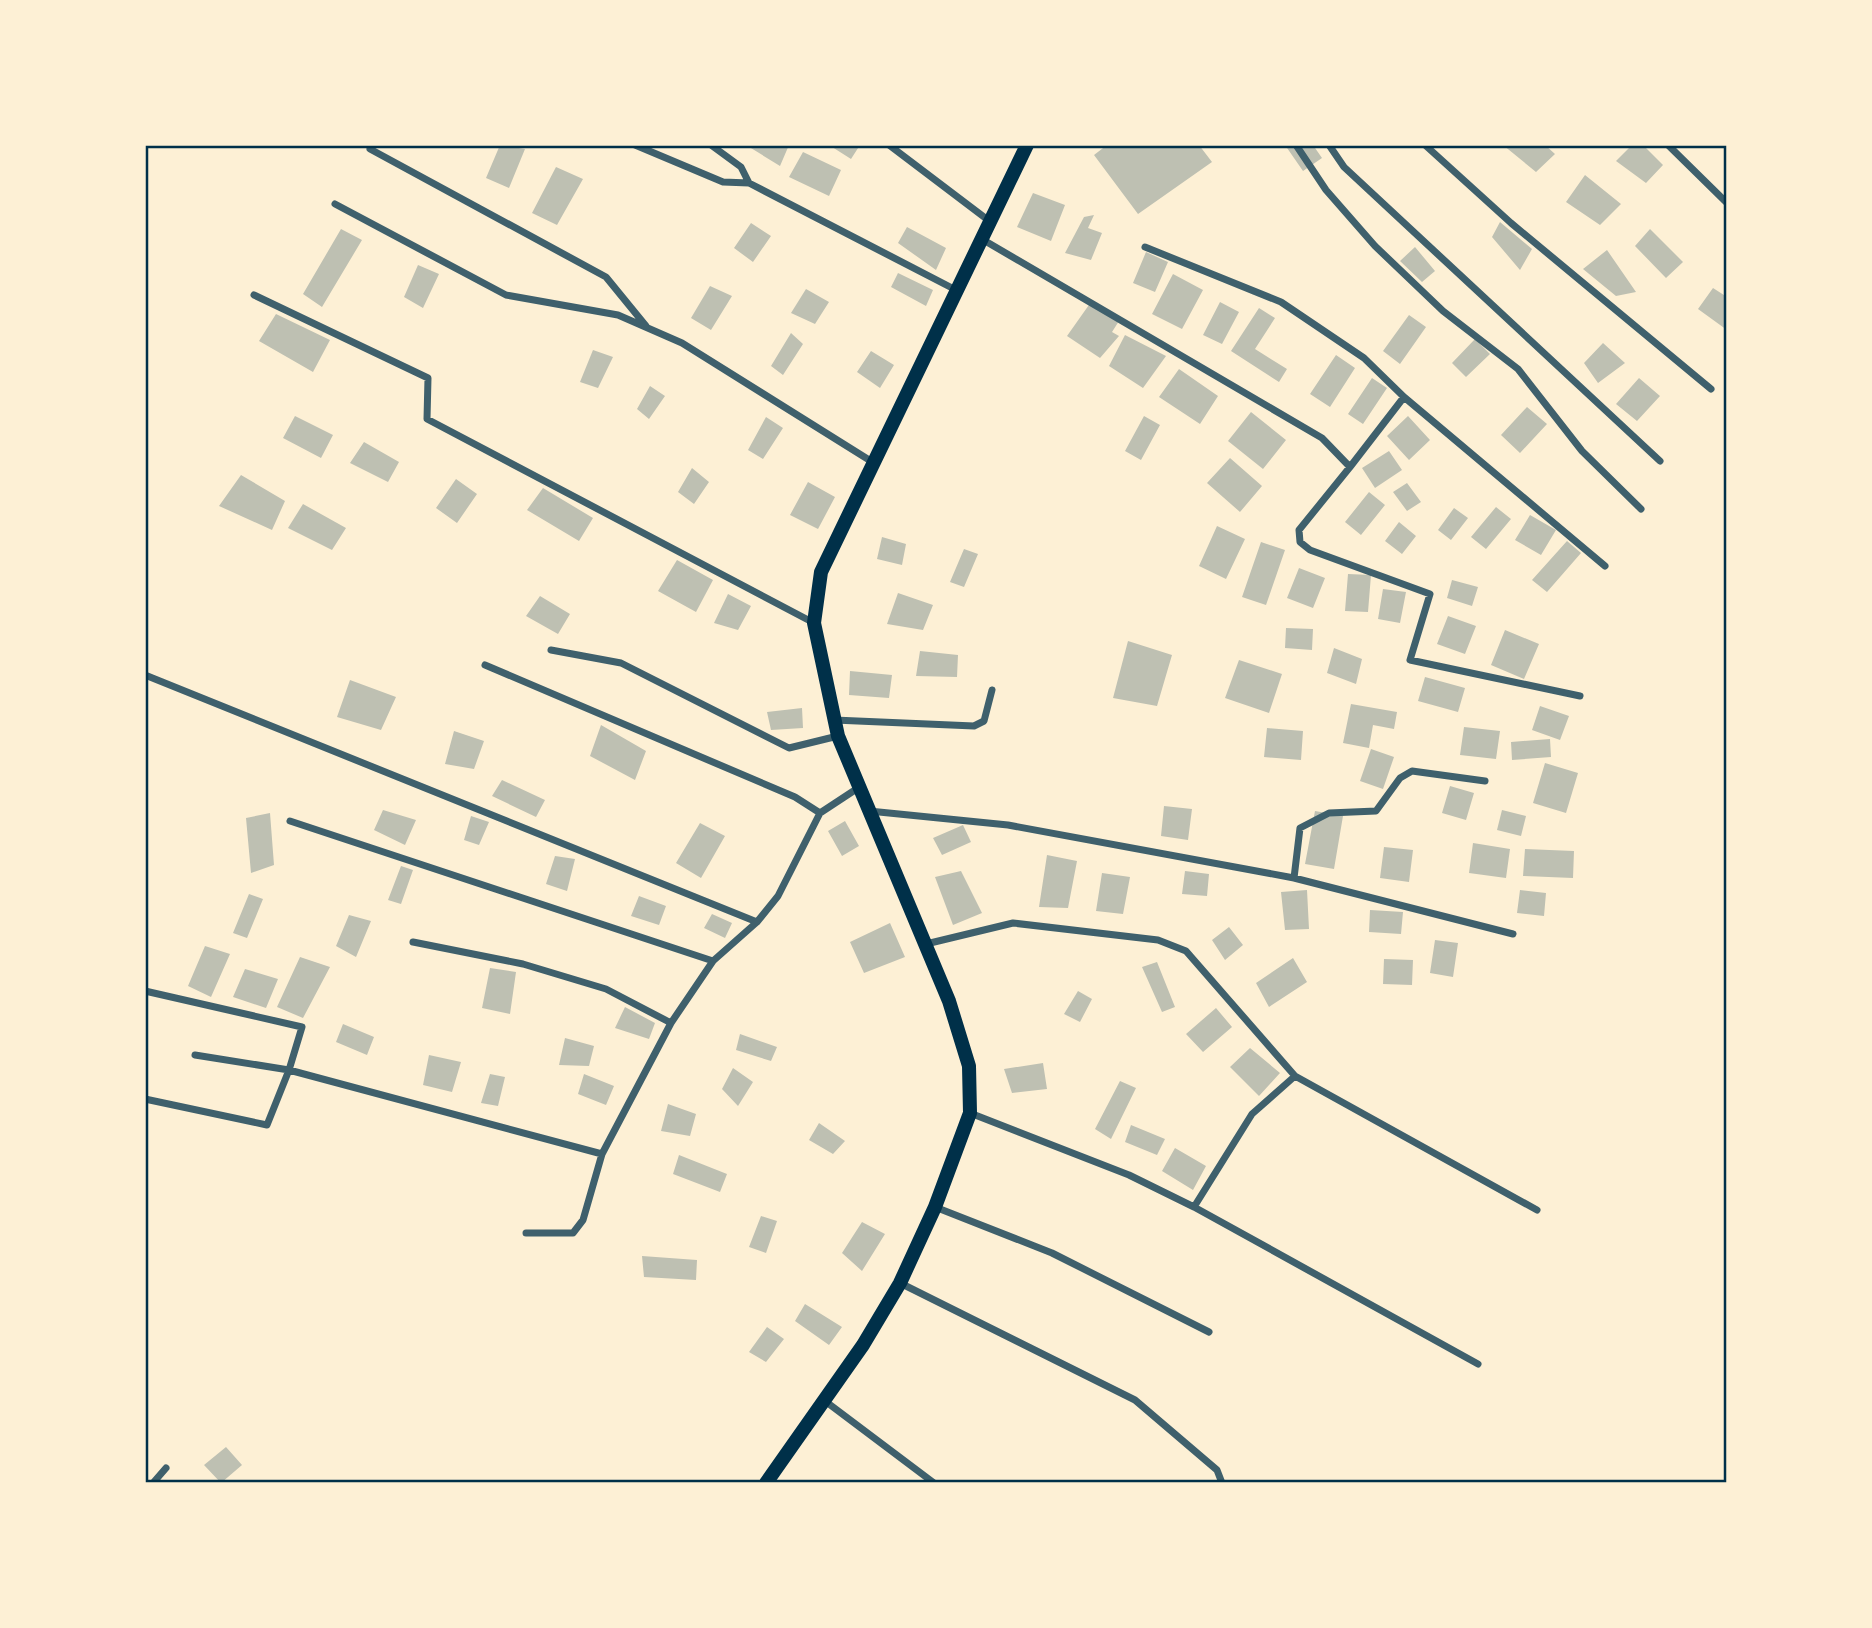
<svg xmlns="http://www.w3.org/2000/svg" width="1872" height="1628" font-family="'Fira Sans',sans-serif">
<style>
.building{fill:#bec0b2}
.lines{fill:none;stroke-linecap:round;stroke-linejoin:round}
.minor{stroke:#3f606c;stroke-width:7}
.primary{stroke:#003049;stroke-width:14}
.neatline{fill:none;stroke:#003049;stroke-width:2.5}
</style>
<rect width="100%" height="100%" fill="#fdf0d5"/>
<path class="building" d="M500,145L525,149L509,188L486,178Z
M746,145H789L780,166Z
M829,145H860L851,159Z
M1107,145H1199L1212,162L1138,214L1094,155Z
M1285,145H1313L1322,158L1303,171Z
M1503,145H1545L1555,154L1536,172Z
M1632,145H1643L1663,165L1646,183L1616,161Z
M803,152L841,170L829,196L789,177Z
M556,167L583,179L557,225L532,213Z
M1585,175L1621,204L1600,225L1566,202Z
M1033,193L1065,205L1051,241L1017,227Z
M1094,215L1088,228L1102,233L1091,260L1065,253L1084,217Z
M1500,222L1532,249L1520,270L1492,237Z
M751,223L771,236L753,262L734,248Z
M907,227L946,248L936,270L898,243Z
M341,229L362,240L322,307L303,294Z
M1650,229L1683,262L1666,278L1635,246Z
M1415,247L1435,271L1422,282L1400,261Z
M1607,250L1636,292L1616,296L1583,269Z
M1146,252L1168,262L1155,292L1133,283Z
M418,265L439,274L423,308L404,297Z
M898,273L933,290L926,306L891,287Z
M1173,274L1203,290L1182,329L1152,314Z
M710,286L732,296L711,330L691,318Z
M1713,288L1727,297V330L1698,309Z
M806,289L829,302L815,324L791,313Z
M1091,302L1119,321L1112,332L1119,336L1100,358L1067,336Z
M1220,302L1239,312L1222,344L1203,335Z
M1259,308L1275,318L1255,349L1287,369L1279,382L1231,351Z
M276,314L330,340L313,372L259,341Z
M1409,315L1426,327L1400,364L1383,351Z
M791,333L803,344L783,375L771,366Z
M1125,335L1166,356L1143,388L1109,366Z
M1475,339L1490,354L1466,377L1452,363Z
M1603,343L1625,363L1598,383L1584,363Z
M593,350L613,357L598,388L580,382Z
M871,351L894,365L880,388L857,372Z
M1336,355L1355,368L1330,407L1310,394Z
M1179,369L1218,396L1200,424L1159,397Z
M1372,378L1387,388L1363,424L1348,414Z
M1639,378L1660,396L1637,421L1616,404Z
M650,386L665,396L649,419L637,409Z
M1527,407L1547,424L1520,453L1501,435Z
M1251,412L1286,440L1263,469L1228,441Z
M295,416L333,435L321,458L283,438Z
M1144,416L1160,425L1141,460L1125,451Z
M1408,416L1430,440L1409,460L1387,436Z
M766,417L783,428L763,459L748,450Z
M364,442L399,462L388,482L350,463Z
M1389,451L1402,470L1375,488L1362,468Z
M1230,458L1262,486L1240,512L1207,483Z
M692,468L709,482L694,504L678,492Z
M241,475L285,501L272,530L219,506Z
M456,479L477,494L457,523L436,508Z
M808,482L835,497L818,529L790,515Z
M1407,483L1421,502L1407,511L1393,492Z
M543,488L593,518L579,541L527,510Z
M1369,492L1385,505L1361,535L1345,522Z
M303,504L346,528L332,550L288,528Z
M1496,507L1511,519L1486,549L1471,537Z
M1454,508L1468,518L1451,540L1438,530Z
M1530,515L1556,530L1541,555L1515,540Z
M1399,522L1416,536L1402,554L1385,541Z
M1217,526L1245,539L1226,579L1199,566Z
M882,537L906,544L902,565L877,559Z
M1567,541L1581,553L1547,592L1532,580Z
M1261,542L1285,550L1266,605L1242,597Z
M964,549L978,554L964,587L950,582Z
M677,560L713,580L696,612L658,591Z
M1299,568L1325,578L1313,608L1287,598Z
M1348,574L1371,575L1368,612L1345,611Z
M1452,580L1478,587L1472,606L1447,598Z
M1383,589L1406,592L1400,623L1378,619Z
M898,593L933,605L923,630L887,624Z
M728,594L751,606L738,630L714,623Z
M540,596L570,614L558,634L526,616Z
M1448,616L1476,626L1465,654L1437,644Z
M1286,628L1313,629L1312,650L1285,648Z
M1505,630L1539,644L1524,679L1491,665Z
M1128,641L1172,655L1157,706L1113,698Z
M1334,648L1362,659L1356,684L1327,673Z
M920,651L958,655L957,677L916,676Z
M1239,660L1282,674L1269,713L1225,698Z
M850,671L892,675L889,698L849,695Z
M1425,677L1465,688L1458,712L1418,701Z
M350,680L396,697L381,730L337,717Z
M1351,704L1397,712L1394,729L1373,725L1369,748L1343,743Z
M1540,706L1569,716L1560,740L1532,730Z
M802,708L803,728L771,730L767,712Z
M601,725L646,751L635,780L590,756Z
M1464,727L1500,731L1496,759L1460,755Z
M1267,728L1303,731L1301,760L1264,757Z
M454,731L484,741L474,769L445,764Z
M1550,739L1551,757L1512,760L1511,742Z
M1371,749L1394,757L1383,789L1360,781Z
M1545,763L1578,773L1566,813L1533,803Z
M502,780L545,800L536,817L492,796Z
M1450,786L1474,793L1466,820L1442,813Z
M1164,806L1192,809L1188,840L1161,836Z
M383,810L416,820L405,845L374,830Z
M1502,810L1526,816L1521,836L1497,830Z
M1315,811L1343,816L1334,869L1305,864Z
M270,813L274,865L251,873L246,818Z
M471,816L489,822L479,845L464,840Z
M845,821L859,846L842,856L828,831Z
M700,823L725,836L701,878L676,863Z
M963,825L971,842L942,855L933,838Z
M1473,843L1510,849L1506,878L1469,873Z
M1384,847L1413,850L1409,882L1380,878Z
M1525,849L1574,851L1573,878L1523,876Z
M1047,855L1077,861L1068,908L1039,907Z
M555,856L575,859L567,891L546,884Z
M401,866L413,870L401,904L388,900Z
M961,871L982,913L953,925L935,877Z
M1185,871L1209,874L1207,896L1182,894Z
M1102,873L1130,877L1123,914L1096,911Z
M1307,890L1309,929L1285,930L1281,892Z
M1520,890L1546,893L1544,916L1517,913Z
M249,894L263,899L247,938L233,933Z
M639,896L666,906L659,925L631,916Z
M1370,910L1403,912L1401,934L1369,932Z
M712,914L732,923L725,938L704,928Z
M349,915L371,921L356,957L336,946Z
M890,923L905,957L864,973L850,942Z
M1229,927L1243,945L1225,960L1212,940Z
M1435,940L1458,943L1453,977L1430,973Z
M205,946L230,954L211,997L188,986Z
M300,957L330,967L303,1018L277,1007Z
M1293,958L1307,982L1269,1007L1256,983Z
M1384,959L1413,960L1412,985L1383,984Z
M1157,962L1175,1007L1162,1012L1142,967Z
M490,968L516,972L510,1014L482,1008Z
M245,969L278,979L266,1008L233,997Z
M1078,991L1092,999L1080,1022L1064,1014Z
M625,1007L655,1023L649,1039L615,1028Z
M1216,1008L1232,1027L1203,1052L1186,1034Z
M343,1024L374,1037L367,1055L336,1042Z
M740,1034L777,1047L771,1061L736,1050Z
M565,1038L594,1046L589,1066L559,1065Z
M1250,1048L1280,1073L1259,1096L1230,1067Z
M429,1055L461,1062L452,1092L423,1085Z
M1043,1063L1047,1089L1012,1093L1004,1069Z
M733,1068L753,1082L738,1106L722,1089Z
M490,1074L505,1077L498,1106L481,1103Z
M584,1074L614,1086L606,1105L578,1094Z
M1120,1081L1136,1088L1111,1139L1095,1129Z
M668,1104L696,1114L690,1136L661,1131Z
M819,1123L845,1141L833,1154L809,1140Z
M1131,1125L1165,1139L1157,1155L1125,1142Z
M1175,1148L1206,1166L1193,1190L1162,1171Z
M679,1155L727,1174L720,1192L673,1174Z
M761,1216L777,1221L766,1253L749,1247Z
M862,1222L885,1234L862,1271L842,1253Z
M642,1256L697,1260L696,1280L644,1277Z
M805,1304L842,1327L829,1345L795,1321Z
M767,1327L784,1339L766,1362L749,1352Z
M226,1447L242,1465L221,1483L204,1465Z"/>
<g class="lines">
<path class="minor" d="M635,145L723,182L749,183L956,290
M711,145L741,167L749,183
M889,145L988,220
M1296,145L1326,190L1375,246L1443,311L1518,369L1582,451L1641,509
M1329,145L1344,167L1660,461
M1425,145L1511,223L1711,389
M1668,145L1727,203
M370,149L606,277L646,326
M335,204L506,295L618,315L682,343L874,463
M980,238L1322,438L1350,467L1404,397L1605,566
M1145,247L1281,302L1364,358L1404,397
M254,295L428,378L427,419L814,623
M1350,467L1299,530L1300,542L1310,550L1430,594L1410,660L1580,696
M551,650L621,663L789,748L838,736
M485,665L795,797L820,813
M145,675L757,922
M834,720L974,726L984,721L992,690
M869,811L1008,825L1294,878L1513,934
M290,821L713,961
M1294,878L1300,828L1329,813L1376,811L1400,778L1412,771L1485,781
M413,942L523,964L606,989L671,1023
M926,944L1013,923L1158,940L1186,951L1295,1076L1537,1210
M145,991L302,1027L289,1070L267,1125L145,1099
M195,1055L289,1070L602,1154
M970,1113L1129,1175L1194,1207L1478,1364
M935,1207L1052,1253L1209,1332
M1194,1207L1252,1114L1295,1076
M526,1233H573L583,1220L602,1154L671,1023L713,961L757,922L778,896L820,813L858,788
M900,1283L1135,1400L1217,1470L1222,1483
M825,1401L934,1483
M153,1483L166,1468"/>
<path class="primary" d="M766,1483L863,1345L900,1283L935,1207L970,1113L969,1066L949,1001L838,736L814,623L821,572L1027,145"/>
</g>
<rect width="1872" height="1628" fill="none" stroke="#fdf0d5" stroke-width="294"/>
<rect x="147" y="147" width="1578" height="1334" class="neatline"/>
</svg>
